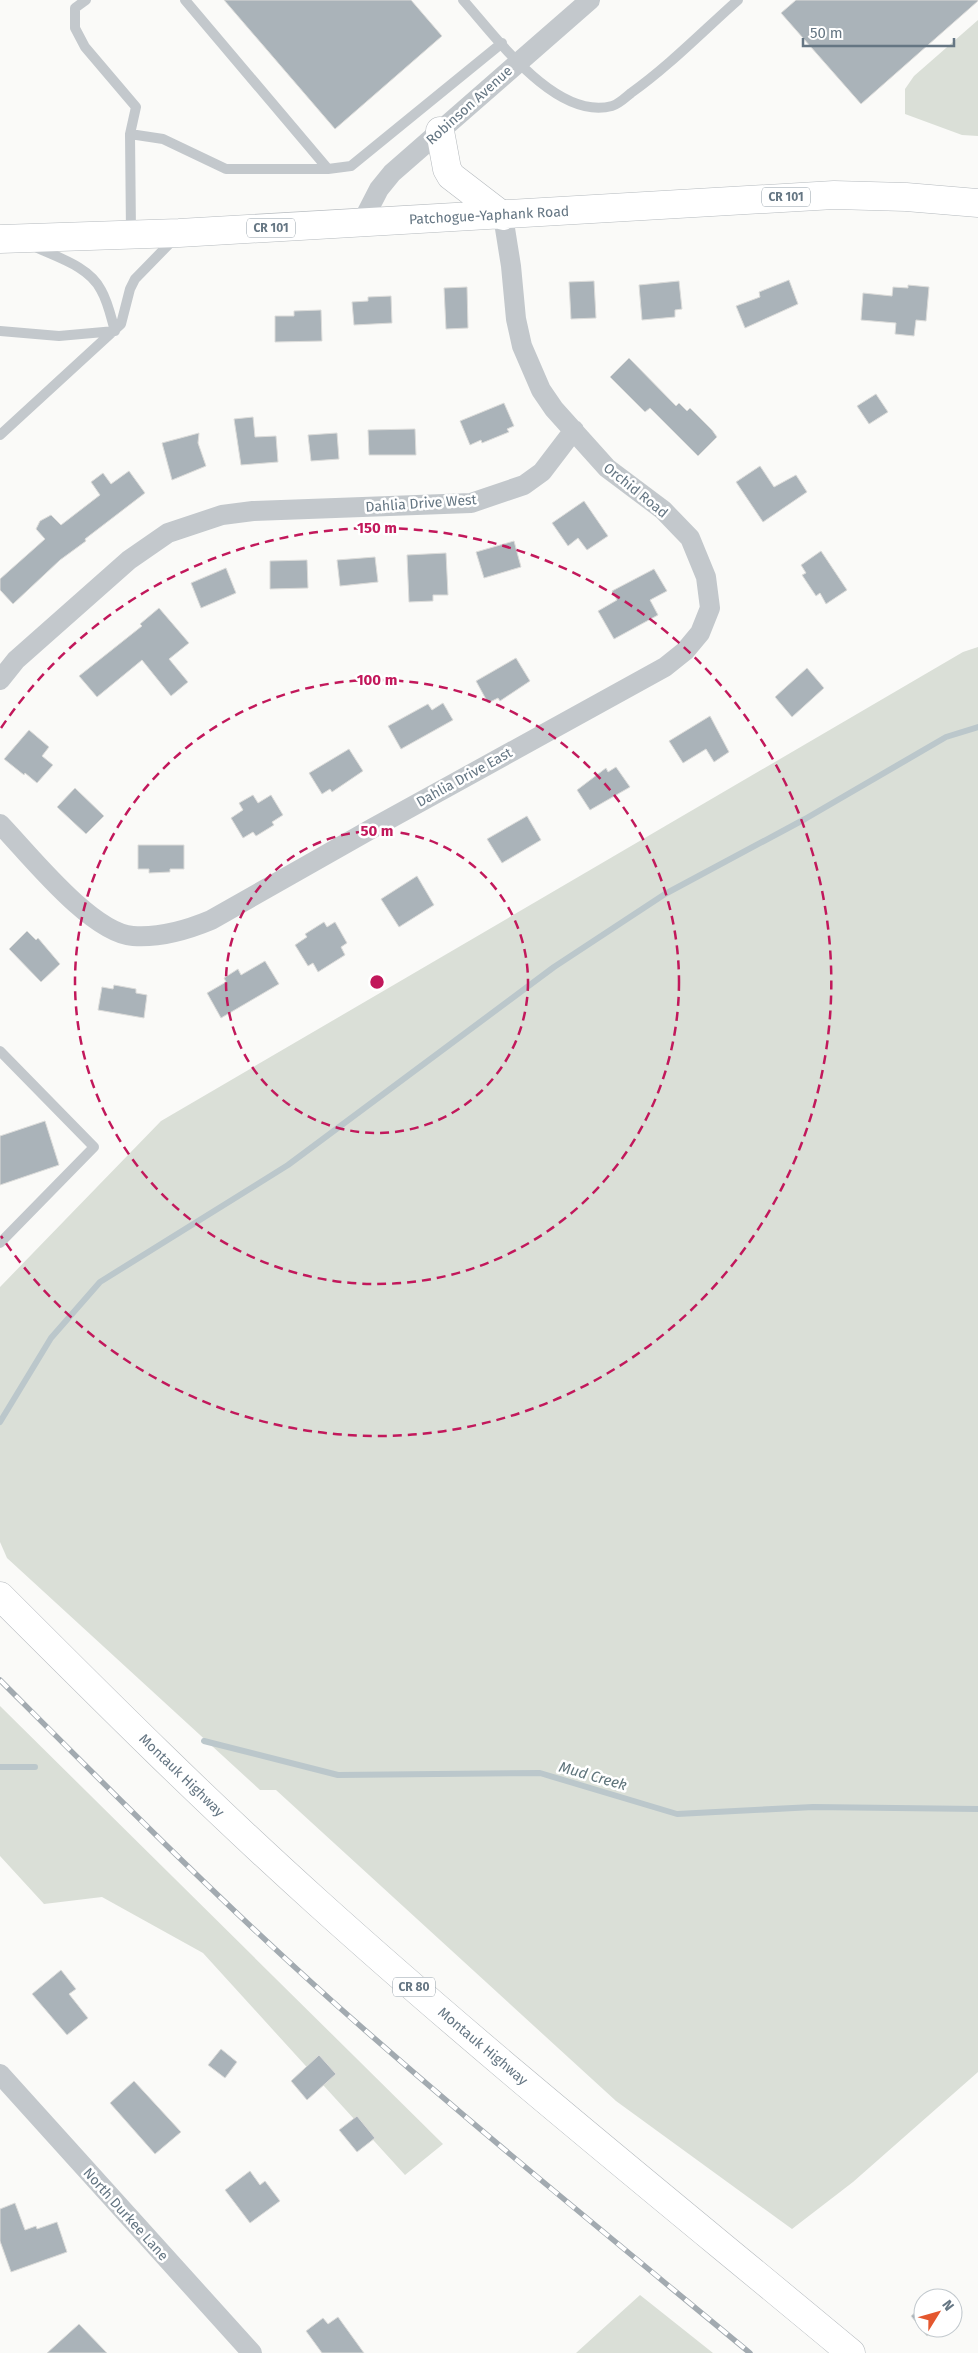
<svg xmlns="http://www.w3.org/2000/svg" width="978" height="2353" font-family="'Fira Sans',sans-serif">
<style>
.green{fill:#dadfd7}
.lines{fill:none;stroke-linecap:round;stroke-linejoin:round}
.stream{stroke:#bbc7cb;stroke-width:6}
.building{fill:#aab3b9;stroke:#dcdcda}
.primary-casing{stroke:#b5babe;stroke-width:29}
.lane{stroke:#c3c8cc;stroke-width:10}
.street{stroke:#c3c8cc;stroke-width:20}
.primary{stroke:#fff;stroke-width:28}
.rail-casing{stroke:#a2aab0;stroke-width:5.5}
.rail{stroke:#fff;stroke-width:4;stroke-dasharray:11;stroke-linecap:butt}
.ring{fill:none;stroke:#c2185b;stroke-width:2.5;stroke-dasharray:9 6}
.labels{text-anchor:middle;stroke-width:5;stroke-linejoin:round;paint-order:stroke}
.shield{fill:#fff;stroke:#939fa8;stroke-width:1}
.shield-label{font-size:12px;font-weight:bold;fill:#657683}
.street-label{font-size:14px;fill:#657683;stroke:#fff}
.water-label{font-size:15px;font-style:italic;fill:#60757c;stroke:#fff}
.centre{fill:#c2185b;stroke:#fff;stroke-width:2.5}
.ring-label{font-size:15px;text-anchor:middle;font-weight:bold;fill:#c2185b;stroke:#fff;stroke-width:5;stroke-linejoin:round;paint-order:stroke}
</style>
<rect width="100%" height="100%" fill="#fafaf8"/>
<path class="green" d="M978,20V136L962,135L905,114V89L914,76Z
M978,647V2072L853,2182L792,2229L616,2101L276,1790H260L7,1558L0,1542V1287L161,1121L963,652Z
M0,1706L443,2144L405,2175L203,1953L102,1897L44,1904L0,1856Z
M640,2295L713,2353H576Z"/>
<g class="lines">
<path class="stream" d="M0,1422L51,1338L100,1282L288,1165L554,967L665,894L805,819L946,737L978,727
M204,1741L338,1775L540,1773L677,1814L813,1807L978,1809
M0,1767H35"/>
</g>
<path class="building" d="M224,0H411L442,36L335,129Z
M796,0H978V1L861,104L781,13Z
M789,280L798,304L745,328L736,306L760,297L759,292Z
M594,281L596,318L571,319L569,282Z
M679,281L682,309L675,310V317L642,320L639,285Z
M908,285L929,287L926,321L916,320L914,336L895,334L896,323L861,320L863,293L892,296L893,287L908,288Z
M467,287L468,328L446,329L444,288Z
M391,296L392,323L354,325L352,302L368,301V297Z
M321,310L322,341L275,342V316H294V311Z
M629,358L676,406L679,403L687,411L690,408L712,430L717,437L698,456L650,408L645,412L610,377Z
M876,394L888,412L869,424L857,406Z
M504,403L514,426L507,429L509,432L482,443L481,440L470,445L460,421Z
M253,417L255,437L276,436L278,462L241,465L234,419Z
M415,429L416,455H369L368,430Z
M199,433L198,443L206,466L172,480L162,443Z
M337,433L339,459L311,461L308,435Z
M760,466L774,487L796,475L807,492L763,522L736,482Z
M129,471L145,493L85,539L86,541L60,560L13,604L0,590V579L45,539L36,529L40,521L51,515L61,525L100,495L91,482L103,473L111,484Z
M584,501L608,536L587,550L578,538L568,546L552,523Z
M514,541L521,567L484,578L476,552Z
M821,551L847,590L826,604L820,593L816,596L802,575L806,573L801,565Z
M446,553L448,595H433V601L409,602L407,555Z
M375,557L378,582L340,586L337,560Z
M307,560L308,588L270,589V561Z
M226,568L236,593L201,608L191,583Z
M654,569L667,591L650,600L658,615L614,639L598,611L617,600L612,591Z
M159,608L189,643L169,659L188,682L171,696L142,660L97,697L79,676L142,626L140,624Z
M516,658L530,681L500,701L498,698L488,703L476,681Z
M807,668L824,688L792,717L775,697Z
M443,703L453,720L401,749L388,726L428,704L432,710Z
M710,716L729,752L714,762L706,749L683,763L669,741Z
M29,730L49,747L42,756L53,765L37,783L25,773L24,775L4,759Z
M349,749L363,771L332,792L330,789L322,794L309,773Z
M616,767L630,787L590,810L577,790L606,768L608,772Z
M75,788L104,816L86,834L57,807Z
M253,795L258,803L271,795L283,815L272,822L274,825L256,836L253,832L243,838L231,818L243,810L239,803Z
M527,816L541,840L502,863L487,839Z
M138,845H184V869H170V872L149,873V869H138Z
M417,876L434,905L399,927L381,899Z
M324,922L327,927L335,922L347,943L341,947L345,955L318,972L313,963L308,966L295,945L307,937L305,934Z
M27,931L36,940L38,938L60,964L41,982L9,949Z
M265,961L279,984L221,1018L207,993L226,982L224,978L238,969L241,975Z
M114,985L136,989V993L147,995L144,1018L98,1010L102,987L113,989Z
M45,1121L59,1165L0,1185V1136Z
M61,1970L76,1989L69,1994L88,2018L67,2035L32,1994Z
M221,2049L237,2062L225,2078L208,2065Z
M319,2055L336,2074L307,2100L291,2081Z
M134,2081L181,2132L155,2154L110,2103Z
M357,2116L375,2138L357,2152L339,2130Z
M250,2171L260,2185L265,2181L280,2201L250,2223L225,2190Z
M15,2203L25,2230L36,2226L37,2229L57,2222L67,2252L11,2272L0,2241V2209Z
M923,2306V2328H944L934,2336L931,2333L927,2336L911,2316Z
M338,2317L364,2353H322L306,2331L323,2318L328,2324Z
M79,2324L107,2353H47Z"/>
<g class="lines">
<g class="primary-casing">
<path id="primary" d="M440,131L447,169L451,176L503,216
M0,239L179,233L834,195L906,197L978,203
M0,1596C104,1700 208,1804 317,1902C490,2058 672,2204 851,2353"/>
</g>
<path class="lane" d="M86,0L75,8V28L85,47L136,107L130,134
M185,0L328,169
M463,0C496,37 556,121 612,106C619,104 626,97 631,93C669,66 703,31 738,0
M131,233L130,134L163,139L226,169H328L351,166L502,43
M33,246C56,257 89,266 101,290C108,302 111,317 115,331
M0,331L59,336L115,331
M0,435L121,324L130,289L135,279L175,238
M0,1051L94,1147L0,1243"/>
<path class="street" d="M362,222L379,189L392,173L590,0
M0,680L16,660L129,560L168,533L222,515L253,511L471,503L524,485L542,472L574,430
M0,824C29,854 91,933 133,936C159,938 187,930 211,920L373,828L665,667L685,651L700,633L710,608L706,577L690,538L663,510L607,468L554,409L541,390L522,346L516,319L511,266L503,216
M0,2074L252,2353"/>
<use href="#primary" class="primary"/>
<g class="rail-casing">
<path id="rail" d="M0,1680C109,1789 217,1898 332,2001C468,2122 610,2237 750,2353"/>
</g>
<use href="#rail" class="rail"/>
</g>
<g class="ring">
<circle cx="377" cy="982" r="151"/>
<circle cx="377" cy="982" r="302"/>
<path d="M1 728A454 454 0 1 1 1 1236"/>
</g>
<g class="labels">
<g class="shield">
<rect x="762" y="187.5" width="48" height="19" rx="4"/>
<rect x="247" y="218.5" width="48" height="19" rx="4"/>
<rect x="393" y="1977.5" width="42" height="19" rx="4"/>
</g>
<g class="shield-label">
<text x="786" y="201">CR 101</text>
<text x="271" y="232">CR 101</text>
<text x="414" y="1991">CR 80</text>
</g>
<g class="street-label">
<text transform="translate(469 105) rotate(-42)" y="5">Robinson Avenue</text>
<text transform="translate(489 215) rotate(-3)" y="5">Patchogue-Yaphank Road</text>
<text transform="translate(636 490) rotate(39)" y="5">Orchid Road</text>
<text transform="translate(421 503) rotate(-4)" y="5">Dahlia Drive West</text>
<text transform="translate(464 777) rotate(-29)" y="5">Dahlia Drive East</text>
<text transform="translate(182 1775) rotate(44)" y="5">Montauk Highway</text>
<text transform="translate(483 2046) rotate(40)" y="5">Montauk Highway</text>
<text transform="translate(126 2214) rotate(48)" y="5">North Durkee Lane</text>
</g>
<g class="water-label">
<text transform="translate(593 1776) rotate(16)" y="5">Mud Creek</text>
</g>
</g>
<circle cx="377" cy="982" r="8" class="centre"/>
<g class="ring-label">
<text x="377" y="533">150 m</text>
<text x="377" y="685">100 m</text>
<text x="377" y="836">50 m</text>
</g>
<g transform="translate(938 2313) rotate(53)"><circle r="24" fill="#ffffff" stroke="#c1c8cd"/>
<path d="M0-4L9 19L0 12L-9 19Z" fill="#e4572e"/>
<text y="-8" font-size="14" font-weight="bold" text-anchor="middle" fill="#657683">N</text>
</g>
<path d="M803 38v8h151v-8" fill="none" stroke="#657683" stroke-width="2.5"/>
<text x="810" y="38" font-size="15" fill="#657683" stroke="#ffffff" stroke-width="4" paint-order="stroke">50 m</text>
</svg>
